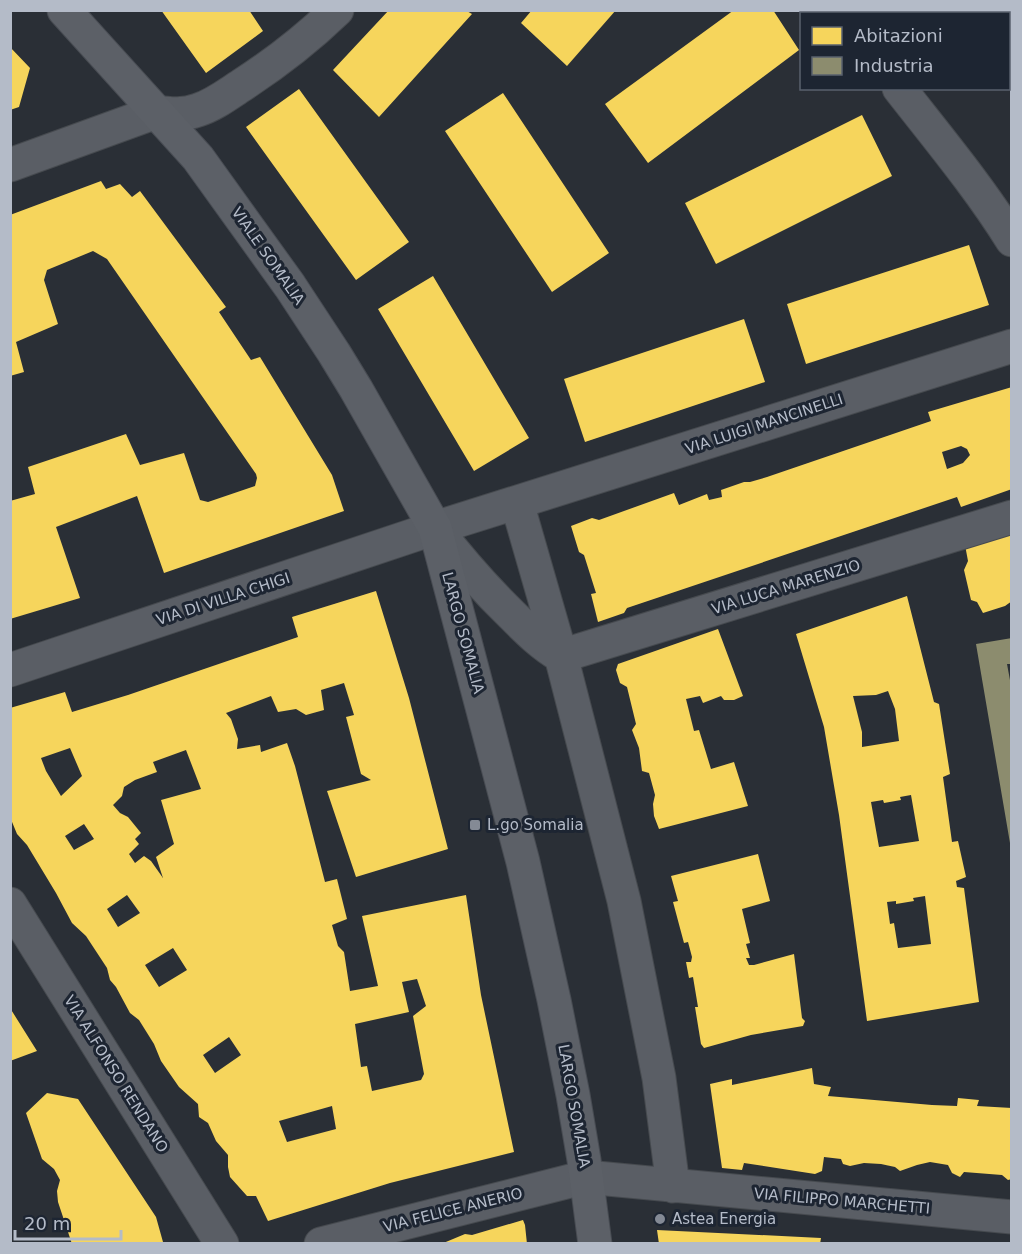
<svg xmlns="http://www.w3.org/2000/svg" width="1022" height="1254" font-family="'DejaVu Sans',sans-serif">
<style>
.homes{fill:#f6d55c;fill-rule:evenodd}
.industry{fill:#8c8c6e}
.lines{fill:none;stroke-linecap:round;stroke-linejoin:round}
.minor-casing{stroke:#464a4f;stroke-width:35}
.major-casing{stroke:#484c53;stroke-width:35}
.minor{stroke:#5a5e65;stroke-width:33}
.major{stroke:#5c6067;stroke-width:33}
.poi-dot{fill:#848a95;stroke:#1d2532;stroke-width:2}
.labels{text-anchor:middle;stroke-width:6;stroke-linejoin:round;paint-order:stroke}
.street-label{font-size:15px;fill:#b4bbc8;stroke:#1d2532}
.poi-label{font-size:15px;fill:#b4bbc8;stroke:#1d2532;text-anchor:start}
</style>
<rect width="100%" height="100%" fill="#2a2f36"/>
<path class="homes" d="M161,10H249L263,31L206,73Z
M389,10H465L472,14L379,117L333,70Z
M532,10H616L567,66L521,23Z
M734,10H773L799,50L648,163L605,104Z
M10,47L30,68L19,107L10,110Z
M299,89L409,242L356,280L246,127Z
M503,93L609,253L552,292L445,131Z
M862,115L892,176L716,264L685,203Z
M101,181L106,189L120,184L132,197L140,191L226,307L219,312L251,360L260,357L332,475L344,511L164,573L137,496L56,527L80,598L10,619V501L35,494L28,467L126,434L140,465L184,453L200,500L208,502L255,486L257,478L256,474L107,259L93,251L47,270L44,280L58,324L16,342L24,372L10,376V215Z
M969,245L989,305L806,364L787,304Z
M433,276L529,438L474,471L378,309Z
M744,319L765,382L585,442L564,379Z
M1012,387V489L961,507L957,497L627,608L624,613L598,622L591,594L596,593L584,555L579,552L571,526L592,518L599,520L674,493L679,505L707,494L709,500L722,497L721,490L744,482H750L767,477L931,421L928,412ZM961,446L967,449L970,455L963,463L947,469L942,452Z
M1012,531V601L1005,606L983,613L977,602L971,600L964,570L968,561L965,545Z
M376,591L409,698L448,849L356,877L327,791L371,780L361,774L346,717L354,715L344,683L321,690L324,710L306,715L296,709L278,712L271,696L226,713L231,719L238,739L237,749L260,745L261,752L287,743L295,766L325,882L337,879L347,919L332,925L338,946L344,952L350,991L378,986L362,916L466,895L481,995L514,1152L390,1183L268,1221L256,1196H247L230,1177L228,1167V1155L216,1141L208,1123L199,1117L198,1104L179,1087L161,1061L154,1044L139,1020L130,1013L116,987L110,980L107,968L86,936L72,923L56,893L27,845L17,834L10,817V708L65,692L72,712L128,695L298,637L292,617ZM70,748L82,776L61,796L46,771L41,758ZM186,750L201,789L161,800L174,844L156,857L163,878L151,861L144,856L135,863L129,854L139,844L135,839L141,833L128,817L120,813L113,805L122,796L124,787L135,780L157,772L153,762ZM84,824L94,839L74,850L65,836ZM127,895L140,913L118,927L107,909ZM173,948L187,970L159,987L145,965ZM417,979L426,1006L413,1016L424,1074L421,1080L372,1091L367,1066L361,1067L355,1024L409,1012L402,982ZM229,1037L241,1055L215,1073L203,1055ZM332,1106L336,1129L287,1142L279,1121Z
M907,596L934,702L939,704L950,774L943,777L952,842L958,841L966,877L956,881L957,887L964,888L979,1002L867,1021L839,815L824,727L796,634ZM888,691L895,709L899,741L862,747V732L853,696L876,695ZM911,795L919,841L879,847L871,802L883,800L884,803L901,800L900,797ZM925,896L931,944L898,948L894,923L890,924L887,902L896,901V904L914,901L913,898Z
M718,629L743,696L734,700H724L721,696L703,703L700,696L686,699L694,731L699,730L711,769L734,762L748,806L659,829L654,816L653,804L655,795L649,773L642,771L639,748L632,730L636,724L627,687L620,683L616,670L618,664Z
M758,854L770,901L742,909L750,943L746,944L750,958H746L749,965H754L794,954L802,1018L805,1021L803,1026L751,1035L704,1048L701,1044L695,1007H698L693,977L689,978L686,962H691L692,957L688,942L684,943L673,902L678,901L671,876Z
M10,1008L37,1051L10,1061Z
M812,1068L814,1084L831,1087L828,1096L932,1105L957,1106L958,1098L979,1100L977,1106L1012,1108V1179L1008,1180L1002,1175L964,1172L960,1177L952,1173L948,1165L930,1162L917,1165L900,1171L895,1167L881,1164L864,1163L850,1166L843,1164L841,1159L824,1157L822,1171L815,1174L744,1163L742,1170L722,1168L710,1084L732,1079V1085Z
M47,1093L78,1099L156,1217L163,1242L161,1244H72L58,1202L57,1191L60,1180L54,1169L42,1159L26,1113Z
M523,1220L525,1225L527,1244H441L465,1234L472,1235Z
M657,1230L821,1238L820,1244H659Z"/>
<path class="industry" d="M1012,638V664H1007L1012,691V842L1010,843L976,644Z"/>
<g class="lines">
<g class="minor-casing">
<path id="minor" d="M836,10L839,14
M899,88C938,138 979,187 1012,240
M10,165L156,112C171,114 184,115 198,110C214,105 228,94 242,85C276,63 308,38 337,10
M517,503L561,656L624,901L659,1078L673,1186
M435,528C459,559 483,587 512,615C527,630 542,645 561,656
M561,656L1012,517
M10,670L435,528L1012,346
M10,904L222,1244
M321,1244L586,1177L1012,1217"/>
</g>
<g class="major-casing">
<path id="major" d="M64,10L198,158L290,286L334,353L356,389L435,528L523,862L554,1000L573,1095L584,1160L595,1244"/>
</g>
<use href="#minor" class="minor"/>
<use href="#major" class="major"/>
</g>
<g class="poi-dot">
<rect x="469" y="819" width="12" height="12" rx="3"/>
<circle cx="660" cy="1219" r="6"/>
</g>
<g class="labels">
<g class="street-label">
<text transform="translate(268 256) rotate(55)" y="5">VIALE SOMALIA</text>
<text transform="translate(764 424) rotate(-18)" y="5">VIA LUIGI MANCINELLI</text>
<text transform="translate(786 587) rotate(-17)" y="5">VIA LUCA MARENZIO</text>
<text transform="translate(223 599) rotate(-18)" y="5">VIA DI VILLA CHIGI</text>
<text transform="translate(463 633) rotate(75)" y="5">LARGO SOMALIA</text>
<text transform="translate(116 1074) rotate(58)" y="5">VIA ALFONSO RENDANO</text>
<text transform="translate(574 1106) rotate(80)" y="5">LARGO SOMALIA</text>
<text transform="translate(842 1201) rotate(5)" y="5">VIA FILIPPO MARCHETTI</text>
<text transform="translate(453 1210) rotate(-14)" y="5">VIA FELICE ANERIO</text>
</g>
<g class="poi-label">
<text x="487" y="830">L.go Somalia</text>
<text x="672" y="1224">Astea Energia</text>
</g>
</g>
<rect width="1022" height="1254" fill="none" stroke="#b4bbc8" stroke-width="24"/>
<rect x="800" y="12" width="210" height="78" fill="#1d2532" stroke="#59616e" stroke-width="1.5"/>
<rect x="812" y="27" width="30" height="18" fill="#f6d55c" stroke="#59616e" stroke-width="1.5"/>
<text x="854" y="42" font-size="18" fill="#b4bbc8">Abitazioni</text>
<rect x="812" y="57" width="30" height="18" fill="#8c8c6e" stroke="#59616e" stroke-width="1.5"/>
<text x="854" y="72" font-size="18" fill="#b4bbc8">Industria</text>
<path d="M15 1230v9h106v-9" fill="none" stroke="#b4bbc8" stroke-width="3"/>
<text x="24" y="1230" font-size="18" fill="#b4bbc8" stroke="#1d2532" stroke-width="4.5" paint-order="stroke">20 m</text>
</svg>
